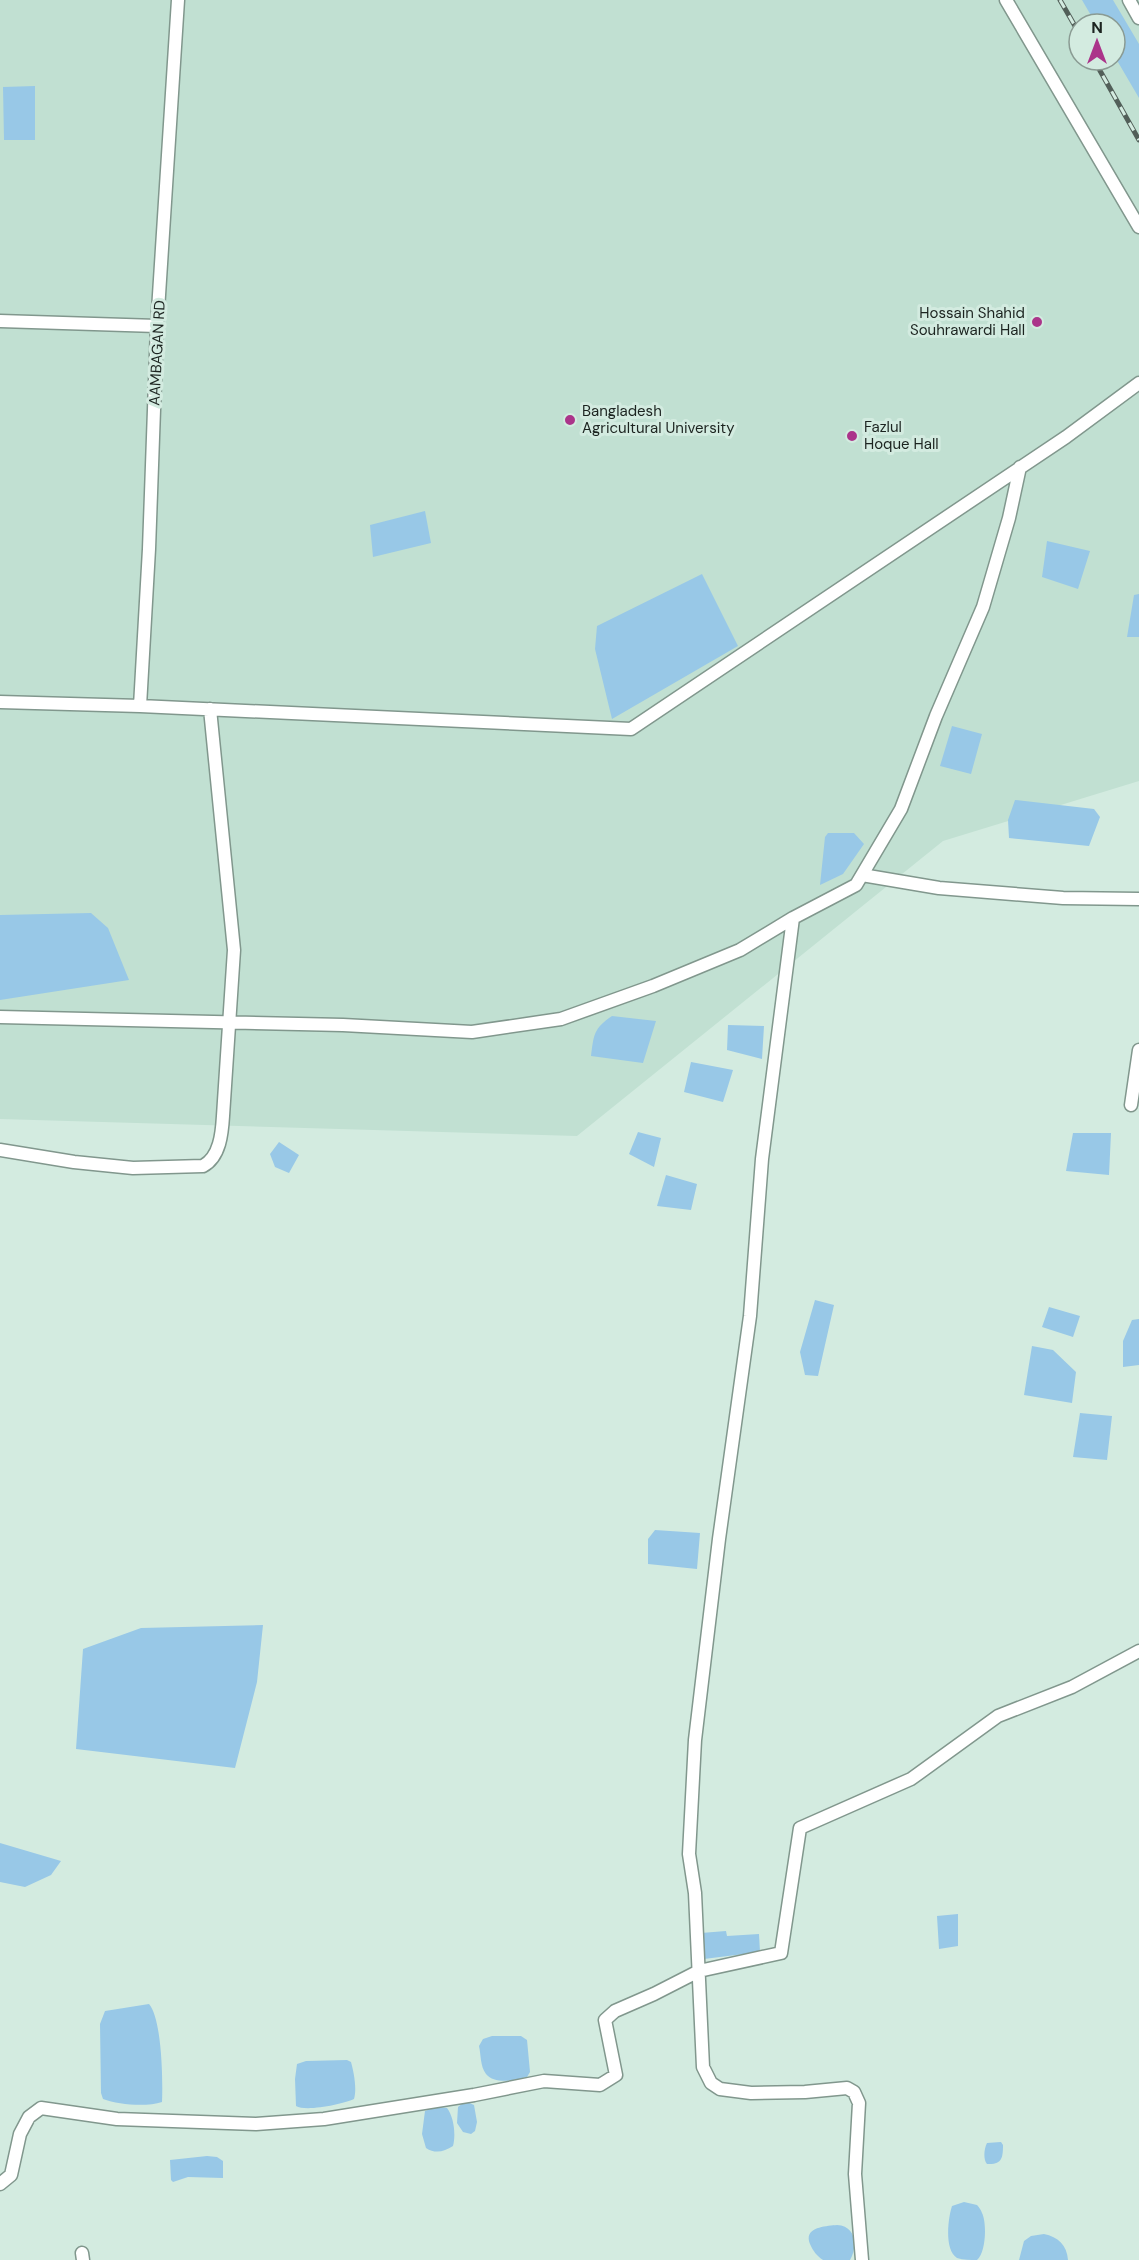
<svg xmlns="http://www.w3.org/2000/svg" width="1139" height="2260" font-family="'DM Sans',sans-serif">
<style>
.built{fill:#c1e0d2;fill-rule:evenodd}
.water{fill:#98c8e7}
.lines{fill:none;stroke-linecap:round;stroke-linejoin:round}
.minor-casing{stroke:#81978d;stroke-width:15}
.minor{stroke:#fff;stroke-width:12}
.rail-casing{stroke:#525f59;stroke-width:5}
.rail{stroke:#d3ebe0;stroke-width:3;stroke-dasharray:9;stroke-linecap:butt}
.poi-dot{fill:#ab348a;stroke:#d3ebe0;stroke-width:2}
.labels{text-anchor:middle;stroke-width:6;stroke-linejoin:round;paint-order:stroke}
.poi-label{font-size:15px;fill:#1c2420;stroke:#d3ebe0;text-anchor:start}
.street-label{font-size:15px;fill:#1c2420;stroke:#d3ebe0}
</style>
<rect width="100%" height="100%" fill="#d3ebe0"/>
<path class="built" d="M0,0H1139V781L943,841L577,1136L0,1119ZM1079,24H1115V60H1079Z"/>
<path class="water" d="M1082,0H1113L1139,44V98L1115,57V24H1096Z
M35,86V140H4L3,87Z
M425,511L431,543L373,557L370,525Z
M1047,541L1090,551L1078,589L1042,577Z
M702,574L738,646L612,719L595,649L597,626Z
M1139,594V637H1127L1134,595Z
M952,726L982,734L971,774L940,766Z
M1015,800L1094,809L1100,817L1089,846L1009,838L1008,820Z
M828,833H854L864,844L843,874L820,885L825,837Z
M91,913L108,928L129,980L0,1000V915Z
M612,1016L656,1021L643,1063L591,1056C594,1035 593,1029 612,1016Z
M728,1025L764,1026L762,1059L727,1050Z
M691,1062L733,1070L723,1102L684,1092Z
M638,1132L661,1138L654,1167L629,1154Z
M1073,1133H1111L1109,1175L1066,1171Z
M279,1142L299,1155L289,1173L275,1167L270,1154Z
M666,1175L697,1184L691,1210L657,1206Z
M815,1300L834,1305L818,1376L805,1375L800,1352Z
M1049,1307L1080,1316L1073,1337L1042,1327Z
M1139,1319V1365L1123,1367V1341L1132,1320Z
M1032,1346L1053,1350L1076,1372L1072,1403L1024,1395Z
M1080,1413L1112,1416L1107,1460L1073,1457Z
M655,1530L700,1533L697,1569L648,1564V1539Z
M263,1625L257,1682L235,1768L76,1749L83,1649L141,1628Z
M0,1843L61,1861L51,1875L25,1887L0,1882Z
M958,1914V1946L939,1949L937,1916Z
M726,1931L727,1936L759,1934L760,1952L704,1959L701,1933Z
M149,2004C162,2019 163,2081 162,2102C147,2107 119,2105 103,2099L101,2093L100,2024L105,2011Z
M492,2036H521L527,2040L530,2072L527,2077C516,2080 495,2085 486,2074C480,2066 481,2054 479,2046L483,2039Z
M347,2060L351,2062C354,2073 357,2089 354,2099C343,2104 306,2112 296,2106L295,2079L297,2064L306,2061Z
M465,2101L474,2105L477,2122L475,2131L471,2134L463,2132L457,2123L458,2107Z
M437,2107L447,2108C454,2117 456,2135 453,2146C444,2152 435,2154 426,2148L422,2134L425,2111Z
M1001,2142L1003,2145C1003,2158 1002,2165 987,2164C983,2159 984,2149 987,2143Z
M207,2156L217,2157L223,2161V2178L188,2177L173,2182L171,2180L170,2160Z
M964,2202L977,2205C979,2207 981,2210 982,2213C987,2223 986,2253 977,2260C971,2260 963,2260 957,2258C944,2250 948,2218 952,2206Z
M837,2225C856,2226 858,2246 850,2260H823C817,2256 813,2251 810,2244C803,2227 826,2226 837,2225Z
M1044,2234C1058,2237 1067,2245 1068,2260H1019L1024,2241L1031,2236Z"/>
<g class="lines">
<g class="minor-casing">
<path id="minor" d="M1006,0L1139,227
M1129,0L1139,18
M0,321L157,326
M0,702L140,706L631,729L1066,437L1139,383
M140,706L149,549L157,326L178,0
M862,875L939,888L1063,898L1139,899
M0,1017L343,1025L472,1032L561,1019L653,986L740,950L793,918
M1131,1105L1139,1050
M0,1150L74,1162L133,1168L203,1166C220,1157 222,1133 223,1116L234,950L210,709
M0,2184L11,2175L20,2134L29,2117L41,2108L117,2119L256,2124L324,2119L474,2095L544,2081L600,2085L616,2075L605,2020L615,2011L654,1994L699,1971L781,1953L800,1828L911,1779L998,1716L1072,1687L1139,1651
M82,2253L83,2260
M862,2260L855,2174L859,2103L854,2092L847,2088L805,2092L751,2093L720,2089L711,2083L703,2067L695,1893L689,1854L695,1740L719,1539L750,1316L762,1159L793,918L856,885L901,809L936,716L983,607L1009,518L1020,467"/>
</g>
<use href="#minor" class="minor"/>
<g class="rail-casing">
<path id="rail" d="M1060,0L1079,33
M1094,60L1139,140"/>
</g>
<use href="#rail" class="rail"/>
</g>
<g class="poi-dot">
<circle cx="1037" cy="322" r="6"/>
<circle cx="570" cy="420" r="6"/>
<circle cx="852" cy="436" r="6"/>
</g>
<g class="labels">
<g class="poi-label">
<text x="1025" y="318" text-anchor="end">Hossain Shahid<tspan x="1025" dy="17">Souhrawardi Hall</tspan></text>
<text x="582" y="416">Bangladesh<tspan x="582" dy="17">Agricultural University</tspan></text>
<text x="864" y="432">Fazlul<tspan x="864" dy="17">Hoque Hall</tspan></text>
</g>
<g class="street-label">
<text transform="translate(157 353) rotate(-87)" y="5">AAMBAGAN RD</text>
</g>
</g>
<g transform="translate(1097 42)"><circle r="28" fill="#d3ebe0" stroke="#8a9b93" stroke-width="1.5"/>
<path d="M0-4.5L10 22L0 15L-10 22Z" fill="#ab348a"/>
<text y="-9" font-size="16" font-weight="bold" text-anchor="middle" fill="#1c2420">N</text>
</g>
</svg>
